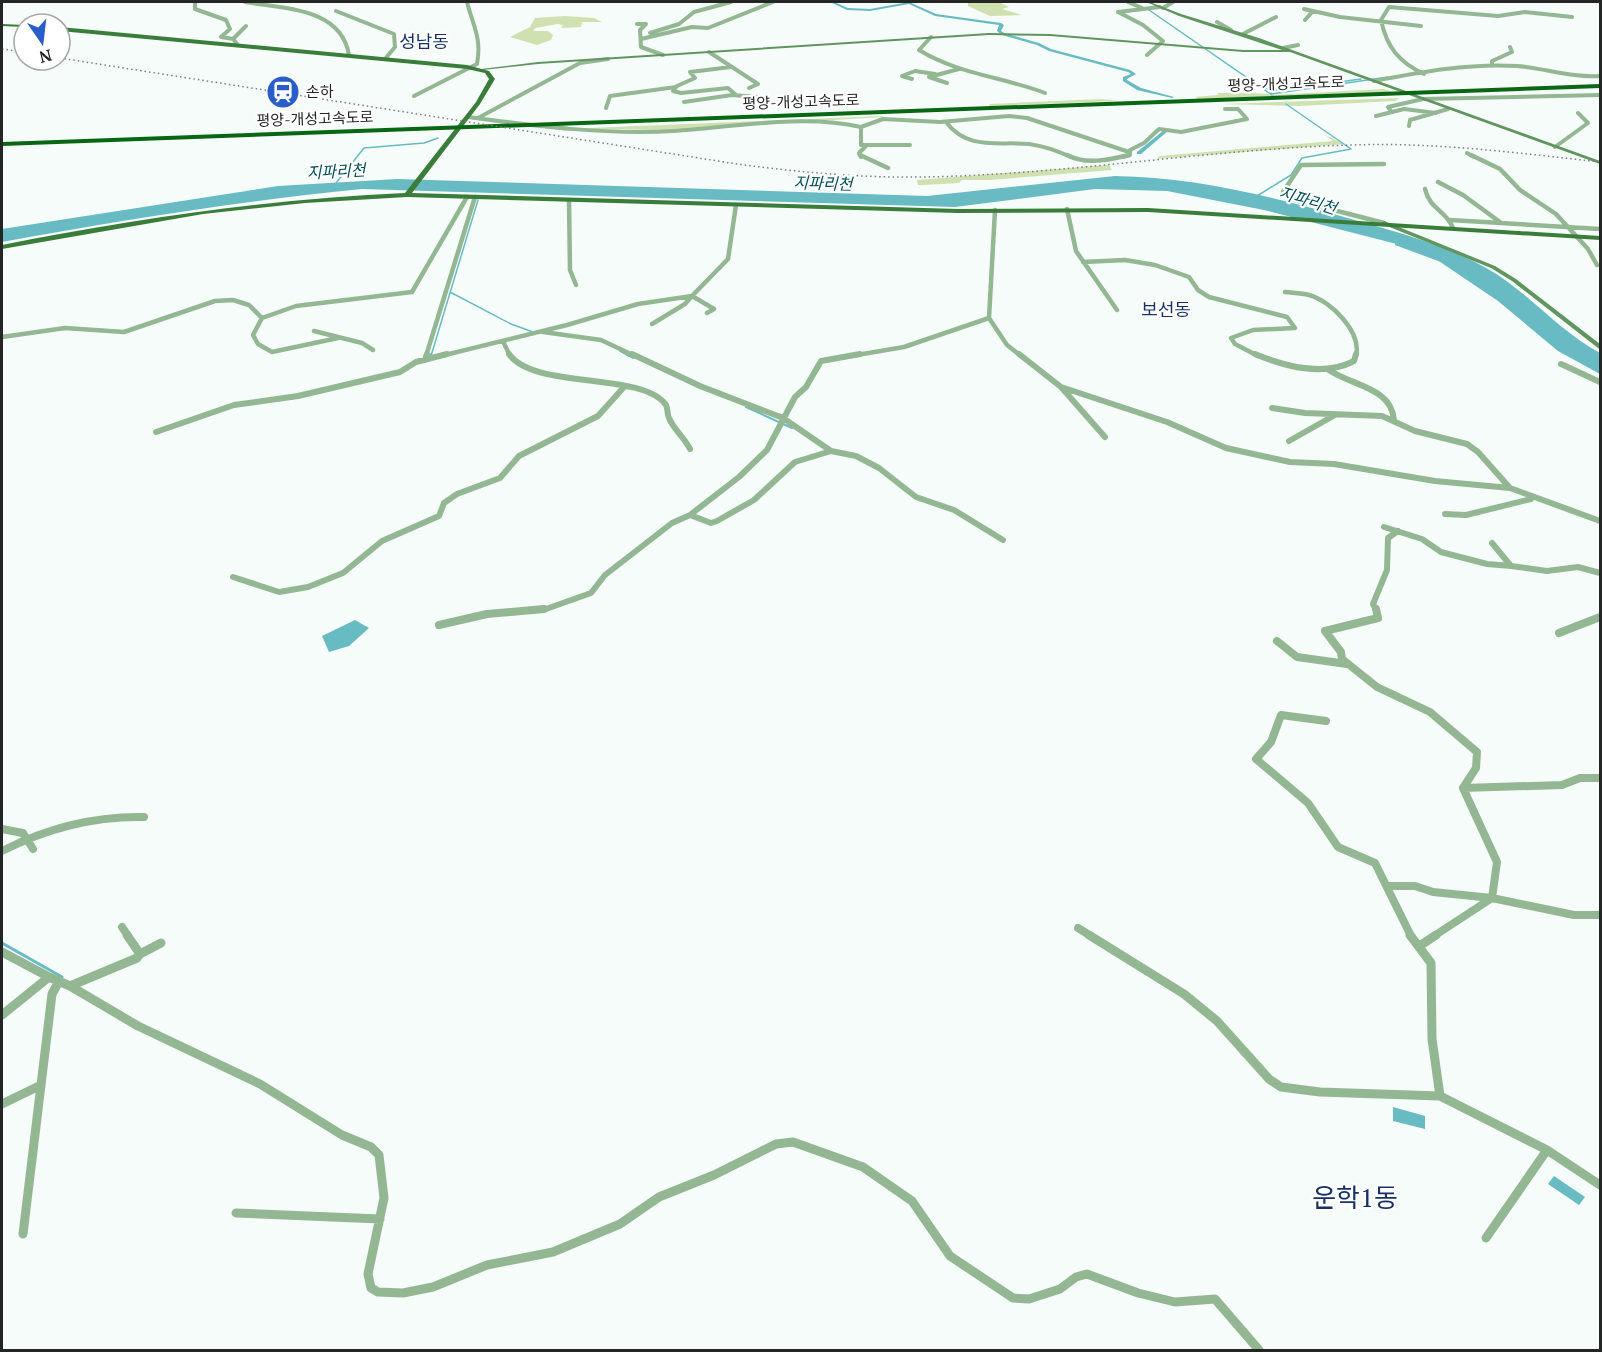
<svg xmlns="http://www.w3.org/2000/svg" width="1602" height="1352" font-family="'PT Serif','Noto Sans KR',serif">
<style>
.green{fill:#cfe1b0}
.water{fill:#68bbc2}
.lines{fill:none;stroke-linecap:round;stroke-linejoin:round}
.stream-far2{stroke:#68bbc2;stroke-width:1.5}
.stream-far1{stroke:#68bbc2;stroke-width:2}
.stream{stroke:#68bbc2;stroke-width:3}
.canal{fill:#68bbc2;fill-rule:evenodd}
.river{fill:#68bbc2;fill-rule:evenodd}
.street-far4{stroke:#94b793;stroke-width:4}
.street-far3{stroke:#94b793;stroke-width:4.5}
.street-far2{stroke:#94b793;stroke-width:6}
.street-far1{stroke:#94b793;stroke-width:8}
.street{stroke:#94b793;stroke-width:9}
.secondary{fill:#619560;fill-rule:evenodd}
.primary{fill:#3a7d3b;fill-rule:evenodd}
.highway{fill:#096714;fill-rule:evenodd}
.rail{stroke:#7b7e7d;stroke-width:1.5;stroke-dasharray:1.5 3;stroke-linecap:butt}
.labels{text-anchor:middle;stroke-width:4.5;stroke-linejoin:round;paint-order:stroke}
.far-street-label{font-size:15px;fill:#242625;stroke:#fff}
.far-poi-label{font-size:15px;fill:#242625;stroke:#fff;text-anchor:start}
.far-water-label{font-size:16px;font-style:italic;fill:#004f55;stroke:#fff}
.far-quarter-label{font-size:18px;fill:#173166;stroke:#fff}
.near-quarter-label{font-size:26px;fill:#173166;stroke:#fff}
</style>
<rect width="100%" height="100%" fill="#f6fcf9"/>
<path class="green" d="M968,2H999L1009,7L1002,9L1022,15L990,16L968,6Z
M565,16L594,18L602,22H582L581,27L561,28L563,25L558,24L535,28L533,31H548L553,35L551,40L537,45L510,37L530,27L535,18Z
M1384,89L1392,92L1198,99L1195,97L1218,95V93C1234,93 1259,92 1272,95Z
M1400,98L1395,101L1299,106L1221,104Z
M1102,99L1118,101L990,106L989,104Z
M883,117L672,130L566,129L882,116Z
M1325,135L1344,144L1156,159L1160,156L1333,141Z
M1109,165L1112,170L990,180H962L959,183L923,185H918L917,180Z"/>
<path class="water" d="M1115,176C1195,177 1274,197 1351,219C1397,232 1446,245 1488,269C1528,292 1559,331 1600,353V374L1558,351L1498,301L1424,251L1264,210L1167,191L1095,189L955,207L362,189C241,201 121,220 2,242V229L278,186L397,179L927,196Z
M355,620L369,628L349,646L329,652L322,636Z
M1393,1107L1425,1116V1129L1393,1121Z
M1554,1176L1585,1197L1579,1205L1548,1184Z"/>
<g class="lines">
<path class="stream-far2" d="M1149,10L1272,95
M1270,91L1263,85L1278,83
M1271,94L1388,77
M1271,94L1272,91L1361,79
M336,183L364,148L424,143L438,138
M1257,196L1291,175L1302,158L1351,149L1286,104
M450,292L511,324L533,332
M620,351L629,356
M431,356L478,200"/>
<path class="stream-far1" d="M626,354L633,358
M430,358L431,354
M746,407L792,428"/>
<path class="stream" d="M2,943L62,977"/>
<path class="canal" d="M830,2H834L848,8L870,9L909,2L936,14L1001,23L1004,25L1001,31L1004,33L1039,43L1051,49L1130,70L1136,74L1127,79V80L1141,88L1174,97L1172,98L1137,90L1123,81V77L1131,74L1128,72L1049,51L1037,45L1002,35L997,31L999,25L935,16L909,4L870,11L847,10Z
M1164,130L1168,131L1141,154H1137V152Z"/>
<path class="river" d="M1395,241H1401L1448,260L1441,262L1395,245Z"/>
<path class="street-far4" d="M195,2V9L226,20L230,29L221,37L233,39
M245,2C283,9 341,7 349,55
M1128,2L1142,8
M1163,8L1173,2
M1304,9L1340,17L1421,26
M336,11L394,34L395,47L385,59
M1305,20L1313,11
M1217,22L1231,30
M637,24H646L640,30L641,47L663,55
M650,33L679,24L694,12L731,2
M1243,34L1276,17
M931,37L919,50C958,74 1003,77 1045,93
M641,39L692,27L708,28L773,2
M238,45L233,39L246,26
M1283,48L1298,45
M709,52L758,84L749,88
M1147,55L1163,41L1143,25L1118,12L1160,7
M1492,66V61L1512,52L1510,47
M731,67L690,72L695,78L677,86L673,91L681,93L728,88L736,95
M1424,74C1399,62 1387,48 1381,20L1389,7L1498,16L1525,12L1572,17
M912,79L902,76L915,71L935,74
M1374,81C1421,72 1469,63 1517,66C1545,68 1571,78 1600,76
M947,83L929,77L959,69
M414,96L477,64C482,38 473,26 467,2
M684,102L732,95L758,97
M606,108L610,96L676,87
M1391,111L1388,107L1423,99L1600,95
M1376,116L1404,109L1436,113
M468,117C536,126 604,135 674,131C733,127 803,114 861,127
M478,118L580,63L608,59
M946,122C968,151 998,141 1029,144C1043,146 1058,151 1071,157
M1409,126L1410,120L1448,109
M910,145H861V127L883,119L940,122L1009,116L1027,118L1129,152
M1555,147L1588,123L1578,113
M1467,153L1474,157
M861,157L859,153L867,145
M1123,157L1130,155V150L1144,143L1159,129L1181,132L1247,119L1238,109H1225"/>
<path class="street-far3" d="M860,155L888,168
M1067,155C1086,165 1109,160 1129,155
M1471,155L1500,169L1520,190L1556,214L1588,249L1597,265
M1384,164L1301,165L1283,192L1291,199L1384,223
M1438,182L1463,195L1500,222
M1425,189C1430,210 1446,210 1453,228
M569,200L570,270L576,285
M1067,209L1076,251L1117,310
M995,210L989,318L1007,345L1021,356
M1450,220L1600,229
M1083,262L1125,260L1155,265L1189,277L1198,290L1209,297L1287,317L1295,328L1253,330L1231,338L1235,344L1258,356
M1285,292C1293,293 1301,293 1309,295C1331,301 1362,332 1356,356
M652,324L685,304L692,296L714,309L707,313
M314,331L362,343L373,350
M543,332L601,340L635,356
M2,337L65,328L124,332L215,301L233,300L249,305L262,318
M338,338L272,352L258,344L253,335L262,318L296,306L412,292L467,197
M503,341L510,356
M426,356L475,197
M441,356L567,325L638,304L692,296L728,259L736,205
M851,356L904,347L989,318"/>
<path class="street-far2" d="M509,354C534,390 642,371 666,405C668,409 667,414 669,418C674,430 685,438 690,449
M632,354L700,386L783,418L831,451
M1019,354L1061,387L1167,422L1226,448L1290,462L1334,464L1435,481L1510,488L1600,521
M1255,354C1286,367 1323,377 1354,361L1356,354
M425,360L427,354
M1561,364L1600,382
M1329,370C1352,386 1391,387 1394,420
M1061,387L1105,437
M1272,408L1305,413L1382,416L1415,431L1467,444L1478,452L1510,488
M156,432L234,405L298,396L400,372L416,362L447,354
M1289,441L1335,415
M1445,514L1466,515L1531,499
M690,515L711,523L717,521L754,500L795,462L831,451L856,456L879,468L916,497L954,510L1003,540
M1384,527L1422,539L1441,552L1487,564L1511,566
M1492,543L1511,566L1547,571L1578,567L1600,573
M233,577L279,592L308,587L343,573L382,541L439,516L444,503L457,494L500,478L519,456L598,416L624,387
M527,611L546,609L591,593L605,575L672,523L690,515L739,477L767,450L795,397L806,387L821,361L860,354
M1377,611L1373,604L1387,570L1388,538L1398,531"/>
<path class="street-far1" d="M1376,609L1378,618L1325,631L1341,652L1342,659L1377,687L1430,712L1477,752L1476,768L1463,788L1497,862L1492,898L1434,936
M439,625L487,614L544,609
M1559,633L1600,617
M1277,641L1297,657L1347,664
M1326,721L1281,715L1271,742L1256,759L1308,803L1338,847L1375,863L1411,936
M1463,788L1562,785L1580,778H1600
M2,829L23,833L33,849
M2,851C47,828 93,816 144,817
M1388,886H1415L1433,892L1492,898L1574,915H1600
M122,927L128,936
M1078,928L1091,936"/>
<path class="street" d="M1089,935L1184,994L1217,1021L1269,1079L1281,1087L1320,1092L1440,1096L1547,1150L1600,1185
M1410,935L1431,963L1432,1039L1440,1096
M1421,945L1436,935
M2,952L49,977
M140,954L161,943
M70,986L137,958L140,954L127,935
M2,1015L49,977L70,986L138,1026L260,1084L342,1135L371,1147L379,1155L384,1198L368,1274L371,1288L378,1292L403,1293L433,1287L487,1265L553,1252L620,1224L659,1197L714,1175L776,1144L793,1142L863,1167L912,1201L950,1256L1013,1298L1029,1299L1060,1289L1076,1277L1087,1274L1138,1293L1175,1302L1215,1299L1259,1350
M2,1104L39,1086
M236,1213L380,1219
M23,1234L52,994L58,983
M1486,1238L1547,1150"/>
<path class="secondary" d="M1146,2H1150L1181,14L1259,38L1600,161V164L1290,52H1243L1050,36L989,35L538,64L483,70L481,69L538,62L989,33L1050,34L1243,50H1282L1179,16Z
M1384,221L1495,266L1516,279L1600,344V349L1598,348L1512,281L1491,268L1382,224L1381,223Z"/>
<path class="primary" d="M2,24L24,25V27L2,26Z
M60,27L467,65L489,71L495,79L480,104L412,193L958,209L1148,208L1600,236V240L1148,212L958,213L407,197L305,203L203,214L2,249V245C135,219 269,199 405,193L476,102L489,79L485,73L467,69L60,31Z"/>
<path class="highway" d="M1600,84V88L2,146V142Z"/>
<path class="rail" d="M2,49L24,52
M60,58L737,164C798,172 860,178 922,177C1066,175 1208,149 1352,145C1435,142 1518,153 1600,162"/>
</g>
<defs>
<g id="station-disc" transform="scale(1.725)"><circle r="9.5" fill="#295dca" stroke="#fff"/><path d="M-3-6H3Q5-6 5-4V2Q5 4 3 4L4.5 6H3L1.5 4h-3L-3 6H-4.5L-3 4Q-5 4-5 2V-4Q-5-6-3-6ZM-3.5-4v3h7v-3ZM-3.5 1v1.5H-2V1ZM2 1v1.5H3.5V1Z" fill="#fff"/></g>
</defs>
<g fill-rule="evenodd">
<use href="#station-disc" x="283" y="92"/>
</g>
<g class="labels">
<g class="far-street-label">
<text transform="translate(1286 84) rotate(-2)" y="5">평양-개성고속도로</text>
<text transform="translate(801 102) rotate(-2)" y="5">평양-개성고속도로</text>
<text transform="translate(315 119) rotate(-2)" y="5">평양-개성고속도로</text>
</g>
<g class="far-poi-label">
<text x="306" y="97">손하</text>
</g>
<g class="far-water-label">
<text transform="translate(336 171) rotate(-3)" y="6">지파리천</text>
<text transform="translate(823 183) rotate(2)" y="6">지파리천</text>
<text transform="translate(1308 200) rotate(17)" y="6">지파리천</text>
</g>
<g class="far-quarter-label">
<text x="424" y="48">성남동</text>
<text x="1166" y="316">보선동</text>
</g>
<g class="near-quarter-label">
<text x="1355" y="1207">운학1동</text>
</g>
</g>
<rect width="1602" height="1352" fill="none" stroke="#242625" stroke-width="6"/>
<g transform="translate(42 42) rotate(166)"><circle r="28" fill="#ffffff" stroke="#a7a8a8" stroke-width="1.5"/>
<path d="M0-4.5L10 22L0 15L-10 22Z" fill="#295dca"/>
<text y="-9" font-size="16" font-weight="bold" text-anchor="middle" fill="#242625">N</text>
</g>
</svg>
